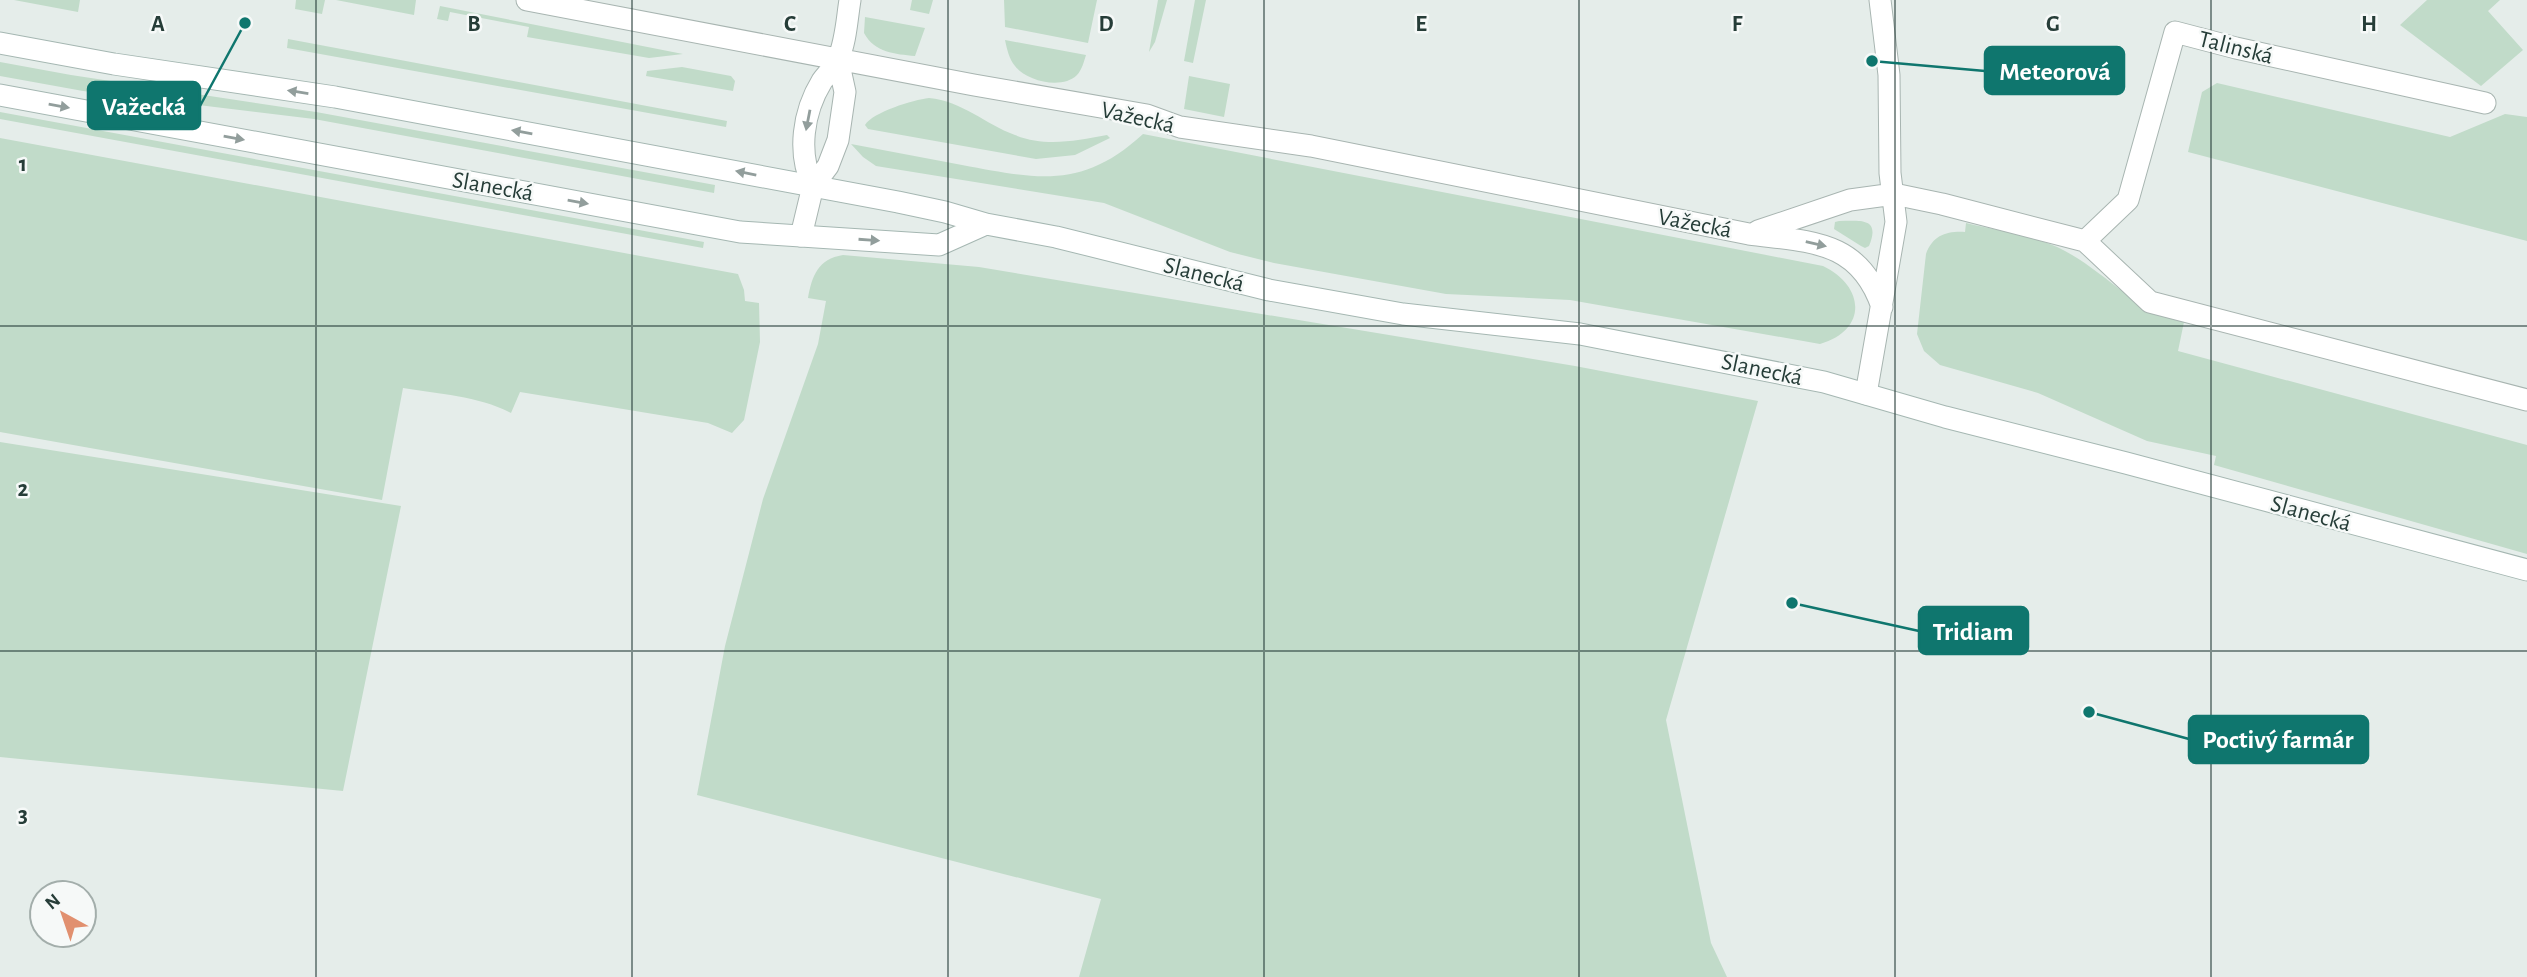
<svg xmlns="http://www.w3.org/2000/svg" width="2527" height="977" font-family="'Alegreya Sans',sans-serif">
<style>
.green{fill:#c1dbc9}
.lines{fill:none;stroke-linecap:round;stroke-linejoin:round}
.minor-casing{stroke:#a8b5b1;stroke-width:23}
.secondary-casing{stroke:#a5b7b2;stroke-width:23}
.minor{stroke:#fff;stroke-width:21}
.secondary{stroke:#fff;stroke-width:21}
.oneway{fill:#929e9c}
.grid{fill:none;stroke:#263d38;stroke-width:2;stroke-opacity:0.55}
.labels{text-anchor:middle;stroke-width:5;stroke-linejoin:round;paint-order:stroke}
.street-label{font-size:24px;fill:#263d38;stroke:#f6f9f8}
.grid-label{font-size:23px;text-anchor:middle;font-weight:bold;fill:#263d38;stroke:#f6f9f8;stroke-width:5;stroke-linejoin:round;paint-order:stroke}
.leader{fill:none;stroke:#0f766e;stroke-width:2.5}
.callout-dot{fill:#0f766e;stroke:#f6f9f8;stroke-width:2.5}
.callout{fill:#0f766e;stroke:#0f766e;stroke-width:2.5}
.callout-label{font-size:26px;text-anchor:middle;font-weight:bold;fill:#fff}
</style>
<rect width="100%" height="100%" fill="#e5edea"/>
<path class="green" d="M14,0H80L78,12Z
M296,0H325L322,14L295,9Z
M336,0H416L414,15Z
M912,0H933L929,14L910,10Z
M1004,0H1097L1088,43L1005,27Z
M1158,0H1167L1155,42L1149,52Z
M1195,0H1206L1193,63L1184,61Z
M2427,0H2500L2488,11L2523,50L2481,86L2400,25Z
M440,6L683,54L649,58L527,37L529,27L450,12L448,21L437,19Z
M865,17L925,28L915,56C895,54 875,53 864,33Z
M288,39L727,121L726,127L287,48Z
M1005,40L1086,55C1084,61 1082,70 1077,75C1062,90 1026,81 1015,66C1009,59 1007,49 1005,40Z
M0,62L71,75L316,112L715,185L714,193L314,119L83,91L0,76Z
M682,67L731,76L735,81L733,91L646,76L647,71Z
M1189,76L1230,84L1224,117L1184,109Z
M2217,83L2450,137L2505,114L2527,117V241L2188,152L2202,92Z
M929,98C962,101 985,124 1015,135C1045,147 1075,141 1107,135L1110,138L1075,155L1036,159L868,129L865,125C873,112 913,100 929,98Z
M0,112L704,242L703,248L0,119Z
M1143,134L1823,266C1865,286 1868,330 1820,344L1570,300L1446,294L1274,263L1230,252L1104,203L876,166L863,157L851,144C888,151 925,158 962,165C1037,179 1082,190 1143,134Z
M0,138L738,274L744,290L745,301L759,303L760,342L744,420L732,433L708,423L520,392L511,413C479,396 438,394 403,388L382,500L0,432Z
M1839,221C1860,221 1881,217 1869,246L1865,248L1861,246L1834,229L1835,222Z
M1966,223C1998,231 2036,235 2065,251C2105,272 2139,314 2184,322L2178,351L2527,445V554L2214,465L2216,456L2147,441L2038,393L1940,365L1924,351L1917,334L1926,254C1933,235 1947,231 1965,232Z
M843,255L979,267L1575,366L1758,401L1666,720L1711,943L1727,977H1079L1101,899L697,795L725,646L763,499L818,344L826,301L808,298C812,276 818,259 843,255Z
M0,442L401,506L343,791L0,757Z"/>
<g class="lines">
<g class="minor-casing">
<path id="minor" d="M527,0L974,85L1147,115L1180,127L1311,146L1749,234C1809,242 1859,239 1882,307
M813,186C797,153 803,112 822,81C827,74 835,67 838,59C846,42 847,18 850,0
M1758,231L1850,200L1894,194L1942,204L2085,241L2150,302L2527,400
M801,236L813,186L828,166L838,140L845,92L838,60
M2085,241L2128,200L2175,32L2236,48L2485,103
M1866,394L1896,222L1890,173L1889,75L1880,0"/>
</g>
<g class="secondary-casing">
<path id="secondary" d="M0,43L114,64L335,97L898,202L945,212L986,224L1056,237L1269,290L1403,314L1580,334L1824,382L1945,417L2126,463L2527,570
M0,95L740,232L939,245L986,224"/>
</g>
<use href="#minor" class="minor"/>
<use href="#secondary" class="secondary"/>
</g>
<defs><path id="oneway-solid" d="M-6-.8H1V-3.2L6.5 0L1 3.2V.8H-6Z" transform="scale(1.75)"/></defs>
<g class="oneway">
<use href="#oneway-solid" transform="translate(298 92) rotate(-171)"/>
<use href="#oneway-solid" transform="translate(59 106) rotate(10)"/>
<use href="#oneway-solid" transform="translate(808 120) rotate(101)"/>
<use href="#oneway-solid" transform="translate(522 132) rotate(-170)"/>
<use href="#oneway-solid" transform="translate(234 138) rotate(10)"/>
<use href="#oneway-solid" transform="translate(746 173) rotate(-169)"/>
<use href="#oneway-solid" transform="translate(578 202) rotate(10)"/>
<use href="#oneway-solid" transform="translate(869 240) rotate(4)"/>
<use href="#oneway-solid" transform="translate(1816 244) rotate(13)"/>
</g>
<path class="grid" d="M316,0V977M632,0V977M948,0V977M1264,0V977M1579,0V977M1895,0V977M2211,0V977M0,326H2527M0,651H2527"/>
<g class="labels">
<g class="street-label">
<text transform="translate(2236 47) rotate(14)" y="8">Talinská</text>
<text transform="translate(1138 117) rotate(13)" y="8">Važecká</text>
<text transform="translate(493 186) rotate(10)" y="8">Slanecká</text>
<text transform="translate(1695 223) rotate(11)" y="8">Važecká</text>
<text transform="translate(1204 274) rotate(14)" y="8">Slanecká</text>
<text transform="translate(1762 369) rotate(12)" y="8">Slanecká</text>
<text transform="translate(2311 513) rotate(15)" y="8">Slanecká</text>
</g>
</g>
<g class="grid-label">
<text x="158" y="31">A</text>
<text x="474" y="31">B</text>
<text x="790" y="31">C</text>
<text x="1106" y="31">D</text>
<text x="1421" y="31">E</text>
<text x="1737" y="31">F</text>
<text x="2053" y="31">G</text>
<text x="2369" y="31">H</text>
<text x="23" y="171">1</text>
<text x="23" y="496">2</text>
<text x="23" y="822">3</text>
</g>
<path class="leader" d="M1872 61L1985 71M245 23L200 106M1792 603L1919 631M2089 712L2189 739"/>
<g class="callout-dot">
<circle cx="1872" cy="61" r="7"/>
<circle cx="245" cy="23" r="7"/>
<circle cx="1792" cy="603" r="7"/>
<circle cx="2089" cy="712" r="7"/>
</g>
<g class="callout">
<rect x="1985" y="47" width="139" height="47" rx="7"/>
<rect x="88" y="82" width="112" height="47" rx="7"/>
<rect x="1919" y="607" width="109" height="47" rx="7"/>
<rect x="2189" y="716" width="179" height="47" rx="7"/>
</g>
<g class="callout-label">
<text x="2055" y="80">Meteorová</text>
<text x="144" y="115">Važecká</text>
<text x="1973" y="640">Tridiam</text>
<text x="2278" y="748">Poctivý farmár</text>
</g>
<g transform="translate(63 914) rotate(320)"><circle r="33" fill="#f6f9f8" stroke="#a3aeab" stroke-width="2"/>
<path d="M0-5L12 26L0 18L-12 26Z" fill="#e1906f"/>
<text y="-10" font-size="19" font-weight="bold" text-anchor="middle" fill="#263d38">N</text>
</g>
</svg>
